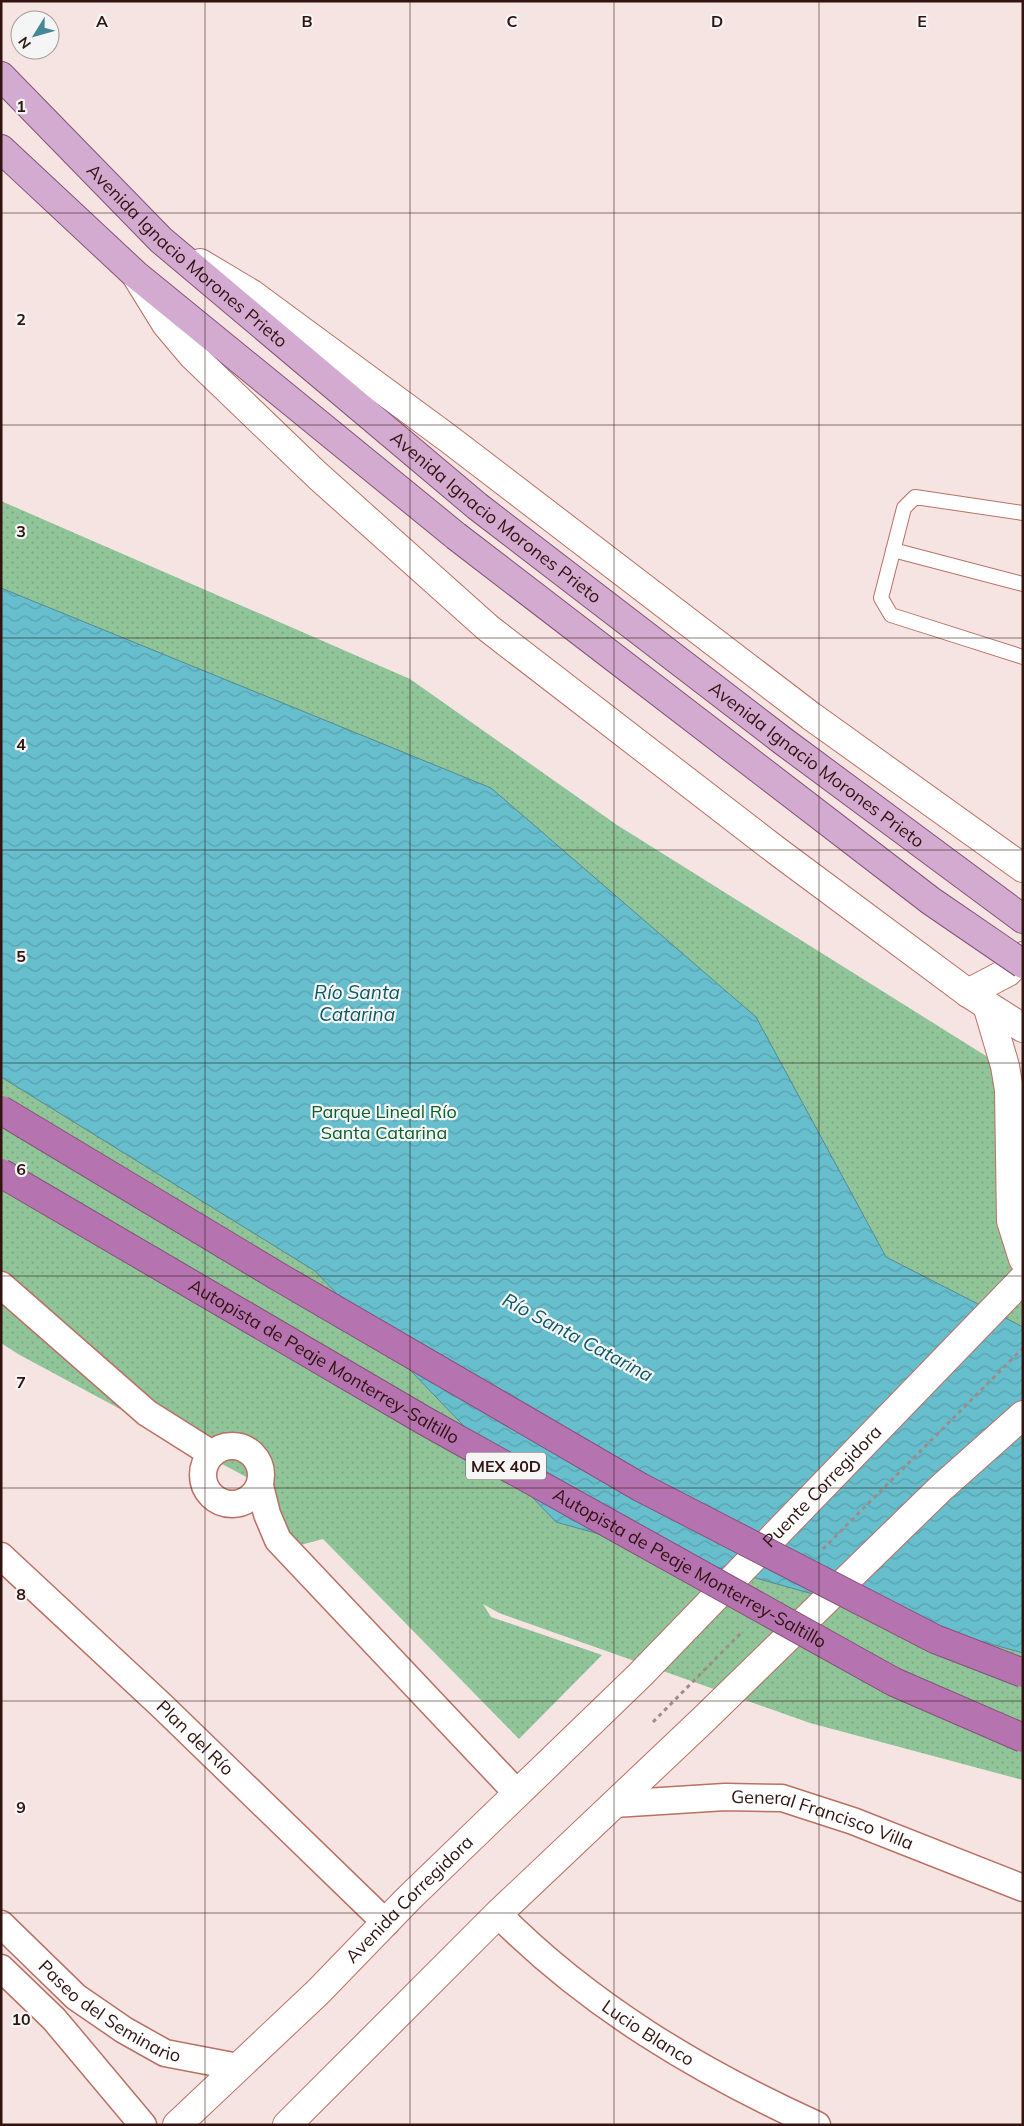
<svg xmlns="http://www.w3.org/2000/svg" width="1024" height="2126" font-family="Mulish,sans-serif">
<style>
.park{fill:url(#park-dots)}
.water{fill:url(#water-waves);stroke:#578b94}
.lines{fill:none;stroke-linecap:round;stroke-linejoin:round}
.lane-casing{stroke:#ba7064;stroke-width:16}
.street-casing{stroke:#ba7064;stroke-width:29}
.secondary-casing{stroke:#ba7064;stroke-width:30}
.primary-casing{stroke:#875278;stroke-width:30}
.path{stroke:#a18b88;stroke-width:3;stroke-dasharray:4 4;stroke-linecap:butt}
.lane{stroke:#fff;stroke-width:14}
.street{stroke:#fff;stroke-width:26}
.secondary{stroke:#fff;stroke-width:28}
.primary{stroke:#d3abd0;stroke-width:28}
.primary-bridge-casing{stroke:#875278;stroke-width:30;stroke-linecap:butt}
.highway-bridge-casing{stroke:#875278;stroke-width:30;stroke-linecap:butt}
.primary-bridge{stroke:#d3abd0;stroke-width:28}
.highway-bridge{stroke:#b573b0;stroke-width:28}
.grid{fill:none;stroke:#311410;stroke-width:1;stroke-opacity:0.55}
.labels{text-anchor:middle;stroke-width:4.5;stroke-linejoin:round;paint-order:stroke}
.shield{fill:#f5f5f5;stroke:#6c5855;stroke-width:1}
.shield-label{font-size:16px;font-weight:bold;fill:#311410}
.street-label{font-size:18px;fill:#311410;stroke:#f5f5f5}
.park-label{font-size:18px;fill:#09622a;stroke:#f5f5f5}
.water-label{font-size:19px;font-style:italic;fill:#0c5964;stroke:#f5f5f5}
.grid-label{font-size:16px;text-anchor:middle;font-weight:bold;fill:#311410;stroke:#f5f5f5;stroke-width:4.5;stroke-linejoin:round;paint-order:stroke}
</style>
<defs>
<pattern id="park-dots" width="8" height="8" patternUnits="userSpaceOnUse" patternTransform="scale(1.25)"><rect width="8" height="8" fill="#90c499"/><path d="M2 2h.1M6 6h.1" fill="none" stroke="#7da883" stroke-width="1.8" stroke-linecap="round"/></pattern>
<pattern id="water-waves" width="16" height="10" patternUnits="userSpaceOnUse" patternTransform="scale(1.25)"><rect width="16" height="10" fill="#67becd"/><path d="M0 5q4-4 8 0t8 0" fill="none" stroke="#5aa2af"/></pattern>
</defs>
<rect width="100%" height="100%" fill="#f5e4e1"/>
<path class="park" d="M1,501L410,679L617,825L994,1061L1023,1083V1780L810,1723L499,1613L483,1604L491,1617L602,1655L519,1739L323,1539L293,1547L277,1517L274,1492L18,1354L1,1343Z"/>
<path class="water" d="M1,588L491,788L756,1017L886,1257L1023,1327V1653L556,1522L315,1271L1,1077Z"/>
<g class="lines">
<g class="lane-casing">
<path id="lane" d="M1023,513L915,497L904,508L881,598L891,615L1023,657
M893,550L1023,584"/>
</g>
<g class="street-casing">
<g id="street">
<path d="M1,1285L147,1413L212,1454"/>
<circle cx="232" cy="1475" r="29"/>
<path d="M260,1486L267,1514L278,1540L517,1793"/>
<path id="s1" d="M1,1556L162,1706L386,1923"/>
<path id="s2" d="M614,1804L725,1797L782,1798L853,1821L1023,1888"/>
<path id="s3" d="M498,1914C589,2006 700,2072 817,2125"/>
<path id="s4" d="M1,1924L76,1997L124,2030L165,2053L238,2067"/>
<path d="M1,1968L54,2019L143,2125"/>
</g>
</g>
<g class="secondary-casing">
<g id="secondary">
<path d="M200,263L252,294L449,439L811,716L1023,868"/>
<path d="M137,277L166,324L193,356L318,476L488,628L777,851L968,993L1023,1028"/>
<path d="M968,993L1008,972L1023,956"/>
<path d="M987,1005L1005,1066L1009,1090L1011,1221L1023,1259"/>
<path id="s5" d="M177,2125L318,1992L408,1899L640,1675L1023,1279"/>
<path d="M287,2125L498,1914L704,1719L941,1488L1023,1415"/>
</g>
</g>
<g class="primary-casing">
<g id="primary">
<path id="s6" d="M1,76L161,240L477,506L783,741L1023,919"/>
<path d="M1,149L135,274L456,536"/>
</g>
</g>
<path class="path" d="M823,1549L1023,1348
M653,1722L742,1632"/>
<use href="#lane" class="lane"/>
<use href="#street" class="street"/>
<use href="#secondary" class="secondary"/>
<use href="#primary" class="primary"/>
<g class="primary-bridge-casing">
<path id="primary-bridge" d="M456,536L931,901L1023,964"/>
</g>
<g class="highway-bridge-casing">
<g id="highway-bridge">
<path d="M1,1110L279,1277L640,1487L935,1639L1023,1673"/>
<path id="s7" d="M1,1173L425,1421L894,1682L1023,1738"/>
</g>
</g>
<use href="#primary-bridge" class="primary-bridge"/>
<use href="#highway-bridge" class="highway-bridge"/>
</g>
<path class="grid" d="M205,1V2125M410,1V2125M614,1V2125M819,1V2125M1,213H1023M1,425H1023M1,638H1023M1,850H1023M1,1063H1023M1,1276H1023M1,1488H1023M1,1701H1023M1,1913H1023"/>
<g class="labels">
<rect class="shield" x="466" y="1452.5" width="80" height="27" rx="4"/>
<g class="shield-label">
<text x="506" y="1472">MEX 40D</text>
</g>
<g class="street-label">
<text dy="6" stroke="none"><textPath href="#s6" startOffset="259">Avenida Ignacio Morones Prieto</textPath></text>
<text dy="6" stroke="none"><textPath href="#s6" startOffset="664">Avenida Ignacio Morones Prieto</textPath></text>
<text dy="6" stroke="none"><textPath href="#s6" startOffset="1069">Avenida Ignacio Morones Prieto</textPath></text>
<text dy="6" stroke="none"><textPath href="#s7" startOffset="374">Autopista de Peaje Monterrey-Saltillo</textPath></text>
<text dy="6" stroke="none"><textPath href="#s5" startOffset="908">Puente Corregidora</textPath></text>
<text dy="6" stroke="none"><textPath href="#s7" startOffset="794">Autopista de Peaje Monterrey-Saltillo</textPath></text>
<text dy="6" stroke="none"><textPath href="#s1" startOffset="266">Plan del Río</textPath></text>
<text dy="6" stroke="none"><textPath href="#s2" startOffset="212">General Francisco Villa</textPath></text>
<text dy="6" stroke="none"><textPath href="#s5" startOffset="324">Avenida Corregidora</textPath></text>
<text dy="6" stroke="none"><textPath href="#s4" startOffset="141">Paseo del Seminario</textPath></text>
<text dy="6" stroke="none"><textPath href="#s3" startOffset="192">Lucio Blanco</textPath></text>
</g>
<g class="park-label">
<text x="384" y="1118">Parque Lineal Río<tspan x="384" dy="21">Santa Catarina</tspan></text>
</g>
<g class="water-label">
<text x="357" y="999">Río Santa<tspan x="357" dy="22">Catarina</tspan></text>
<text transform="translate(578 1337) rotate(28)" y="7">Río Santa Catarina</text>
</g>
</g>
<g class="grid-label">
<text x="102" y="27">A</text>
<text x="307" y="27">B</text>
<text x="512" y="27">C</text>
<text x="717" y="27">D</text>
<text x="922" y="27">E</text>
<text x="21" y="112">1</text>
<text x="21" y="325">2</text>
<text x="21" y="537">3</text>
<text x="21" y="750">4</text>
<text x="21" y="962">5</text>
<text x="21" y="1175">6</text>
<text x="21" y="1388">7</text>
<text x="21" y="1600">8</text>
<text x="21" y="1813">9</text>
<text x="21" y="2025">10</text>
</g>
<rect width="1024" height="2126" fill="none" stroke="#311410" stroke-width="5"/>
<g transform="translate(35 35) rotate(233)"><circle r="24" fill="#f5f5f5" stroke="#a79b99"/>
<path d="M0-4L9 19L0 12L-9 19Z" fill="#438994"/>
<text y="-8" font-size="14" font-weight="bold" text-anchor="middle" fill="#311410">N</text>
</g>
</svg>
